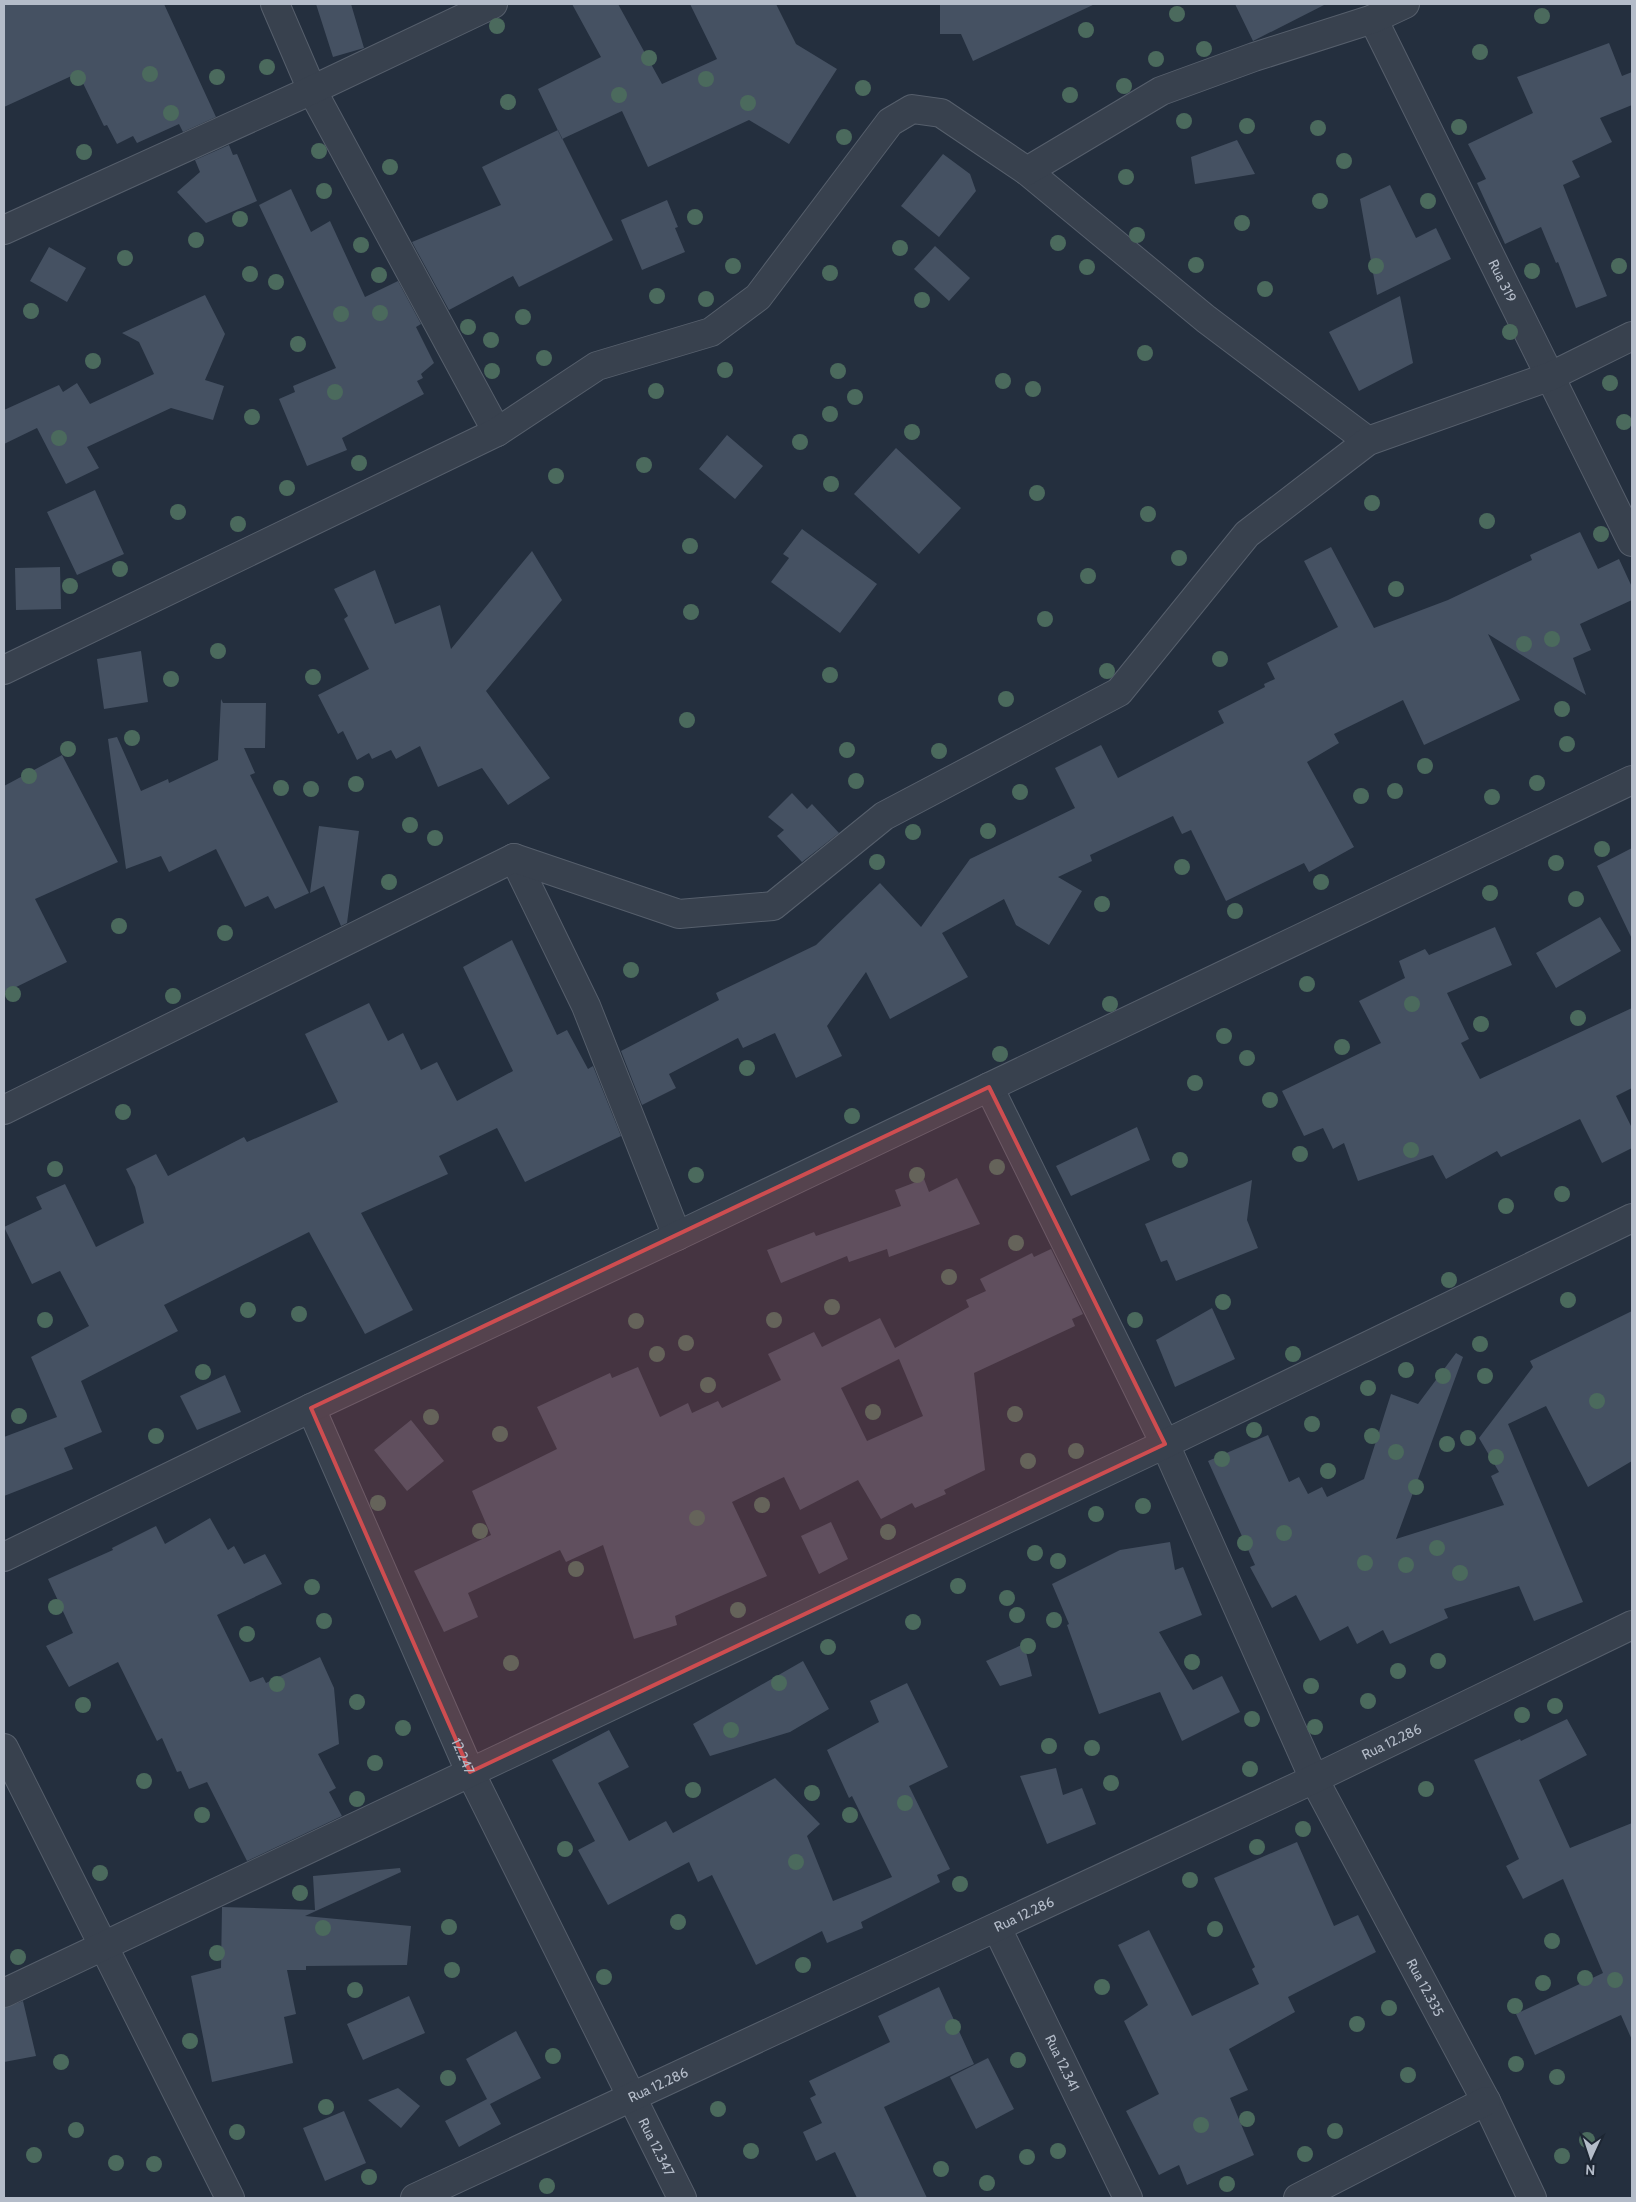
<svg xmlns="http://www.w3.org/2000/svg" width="1636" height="2202" font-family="Cabin,sans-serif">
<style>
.building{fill:#455162;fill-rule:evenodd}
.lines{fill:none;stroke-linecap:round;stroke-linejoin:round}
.minor-casing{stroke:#565f6c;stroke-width:30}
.minor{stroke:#38414e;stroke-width:28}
.tree{fill:#4b6a5d}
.marked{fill:#ce4d50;fill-opacity:0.2;stroke:#ce4d50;stroke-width:4;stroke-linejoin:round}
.labels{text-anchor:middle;stroke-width:4.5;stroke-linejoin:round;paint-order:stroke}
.street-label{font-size:14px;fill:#b4bcc9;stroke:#1d2633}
</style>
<rect width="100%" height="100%" fill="#242f3e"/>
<path class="building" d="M4,4H164L216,117L183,132L179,124L137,143L133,136L117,144L107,125L104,126L78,73L4,107Z
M316,4H351L364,48L333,57Z
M572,4H618L662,84L717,59L690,4H776L796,44L837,69L789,144L749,120L648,167L622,111L562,139L538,89L601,57Z
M940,4H1095L973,61L961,34H940Z
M1235,4H1326L1253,41Z
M1609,43L1622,76L1632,72V105L1600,118L1612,142L1572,161L1580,177L1563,185L1607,296L1576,308L1558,262L1556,263L1541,227L1505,244L1477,183L1486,179L1468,144L1533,113L1517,77Z
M558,130L613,240L519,287L513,276L449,310L412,242L501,205L482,167Z
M1237,140L1255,174L1195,184L1191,157Z
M229,145L233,155L237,154L257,201L206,223L177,192L200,172L195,160Z
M943,154L970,174L976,191L939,237L901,206Z
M1390,185L1416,238L1436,228L1451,259L1377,295L1360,199Z
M291,189L311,232L330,221L365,297L398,281L421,324L416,327L434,363L421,374L423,378L417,381L424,394L342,438L347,450L307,466L279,399L295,392L293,386L336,368L259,205Z
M667,200L678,227L675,228L685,252L642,270L621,220Z
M935,246L970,278L949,301L914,269Z
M49,247L86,268L67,302L30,281Z
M205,295L225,334L205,380L224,386L213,420L171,408L87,447L99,468L66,484L37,428L4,444V410L59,385L63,392L77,383L90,404L154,374L139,342L122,333Z
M1400,296L1413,363L1359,391L1329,332Z
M727,435L763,466L735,499L699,469Z
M896,448L961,508L919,554L854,494Z
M95,490L124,554L77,575L47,512Z
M802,529L877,584L840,633L771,582L789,558L783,554Z
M1580,532L1598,569L1619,559L1632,587V600L1580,624L1591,650L1573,658L1586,695L1488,634L1520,700L1424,745L1403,700L1334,734L1339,743L1307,762L1354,847L1309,872L1304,863L1226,901L1191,830L1182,834L1173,816L1090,855L1092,861L1058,877L1082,891L1049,945L1016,925L1004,899L942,933L968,977L890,1019L866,972L827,1026L842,1056L796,1078L775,1033L743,1048L738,1038L669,1074L676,1088L642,1105L621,1051L719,1000L716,993L816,945L880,883L921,927L970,859L1075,808L1055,768L1101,745L1118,778L1224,723L1218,711L1265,687L1264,684L1275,679L1267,663L1338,627L1304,561L1331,547L1374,628L1448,600L1532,560L1530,555Z
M532,551L562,600L486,691L550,778L508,805L482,768L438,787L420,746L396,759L391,750L372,759L369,753L357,760L343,731L338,734L318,695L369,669L344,619L348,616L334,589L375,570L395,624L440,605L451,649Z
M60,567L61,609L16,610L15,568Z
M141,651L148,702L104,709L97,659Z
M221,699L223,703H266L265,748H244L255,773L250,775L309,893L275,909L268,896L245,907L216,849L169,872L161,856L126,869L108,739L117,737L141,791L168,779L169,783L218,760Z
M62,755L118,862L35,899L67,962L4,993V786Z
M792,793L807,809L812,804L839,833L802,862L777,836L784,830L768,817Z
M319,826L359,831L347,923L341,926L324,886L310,893Z
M1632,848V939L1597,866Z
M1600,917L1621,951L1556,988L1536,953Z
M1495,927L1512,965L1447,993L1469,1039L1461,1043L1480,1079L1632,1008V1088L1616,1096L1632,1128V1148L1602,1163L1580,1119L1501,1157L1497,1151L1446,1179L1433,1155L1358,1181L1344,1143L1333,1149L1323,1128L1304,1136L1282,1091L1381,1043L1359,1001L1405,978L1399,961L1425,949L1429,955Z
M512,940L557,1035L567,1030L588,1069L593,1066L621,1136L525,1182L497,1128L439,1156L448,1174L361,1213L413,1310L365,1334L309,1232L164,1305L178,1331L81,1381L102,1432L64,1448L73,1469L4,1496V1437L57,1417L31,1357L89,1326L60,1271L32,1284L4,1227L42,1209L36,1197L65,1184L96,1247L144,1223L135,1187L126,1169L156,1154L168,1176L244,1137L247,1142L338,1102L305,1034L369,1003L388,1041L403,1033L421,1070L437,1062L457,1101L513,1071L463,967Z
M1137,1127L1150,1160L1071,1196L1056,1166Z
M957,1178L980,1224L889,1257L887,1249L849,1262L847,1256L781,1283L767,1250L814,1232L816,1236L901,1206L895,1190L924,1179L929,1192Z
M1252,1180L1247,1220L1258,1248L1176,1281L1167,1260L1161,1262L1145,1224Z
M1051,1249L1083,1314L1072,1319L1075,1326L974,1373L985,1470L944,1490L946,1494L915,1508L912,1503L881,1519L858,1480L800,1510L784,1477L732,1502L767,1576L675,1616L677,1625L634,1639L603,1545L566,1562L560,1550L468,1593L478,1617L444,1632L414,1571L491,1535L472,1491L557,1449L537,1407L610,1373L612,1378L638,1367L660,1417L688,1403L692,1413L718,1401L722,1408L781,1380L768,1354L814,1332L822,1347L880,1318L895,1348L969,1307L966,1300L986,1291L980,1279L1032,1253L1034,1257ZM899,1359L923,1416L867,1441L841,1388Z
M1212,1308L1235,1359L1175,1387L1156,1340Z
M1632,1311V1461L1588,1487L1546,1406L1508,1424L1583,1602L1534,1621L1519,1586L1444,1609L1448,1618L1390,1644L1383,1630L1357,1644L1348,1626L1320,1641L1296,1595L1272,1608L1250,1567L1255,1565L1208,1461L1268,1435L1289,1482L1299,1477L1308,1494L1322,1487L1327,1497L1364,1479L1391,1394L1418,1404L1456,1353L1463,1357L1396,1539L1504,1505L1491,1476L1499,1472L1479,1438L1533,1367L1530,1361Z
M225,1375L241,1412L197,1430L180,1396Z
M411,1420L444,1461L407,1491L374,1450Z
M210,1518L228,1550L234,1546L244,1564L265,1554L282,1584L217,1615L250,1682L263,1677L266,1683L320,1657L334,1688L339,1744L318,1754L336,1788L329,1792L342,1816L247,1861L207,1782L189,1789L181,1771L177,1772L162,1738L157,1741L118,1662L69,1687L46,1646L73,1633L48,1579L113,1550L112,1548L156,1526L165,1544Z
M831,1522L848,1559L819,1574L801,1536Z
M1170,1542L1175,1570L1183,1567L1202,1615L1159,1632L1193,1690L1222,1676L1240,1712L1182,1741L1160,1692L1099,1714L1067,1625L1069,1624L1052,1584L1120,1550Z
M1024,1644L1032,1676L1000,1686L986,1661Z
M803,1661L829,1709L790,1732L710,1756L693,1724Z
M907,1683L948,1767L909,1786L950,1869L937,1875L940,1882L861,1922L863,1928L827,1943L822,1931L756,1965L712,1875L698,1882L689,1862L608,1905L578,1850L595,1841L552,1760L609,1730L629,1767L598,1783L629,1841L666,1821L673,1833L775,1778L820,1824L807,1836L833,1901L892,1877L852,1796L849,1798L827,1750L879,1722L870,1701Z
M1567,1719L1587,1755L1539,1780L1570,1848L1632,1823V2040L1621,2015L1535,2055L1516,2014L1603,1973L1563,1879L1523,1899L1506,1866L1519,1859L1474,1760L1520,1739L1521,1741Z
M1056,1768L1063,1795L1082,1788L1096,1824L1047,1844L1020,1776Z
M1297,1842L1334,1926L1358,1915L1376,1952L1288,1997L1295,2012L1229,2049L1248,2090L1230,2098L1254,2155L1187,2185L1179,2165L1159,2175L1126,2111L1159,2094L1124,2021L1148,2005L1118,1945L1149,1930L1192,2016L1259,1984L1252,1969L1255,1967L1214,1878Z
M400,1868L401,1872L305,1916L411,1926L407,1965L306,1966V1970H287L296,2014L284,2017L293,2063L212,2082L191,1976L221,1968L222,1907L315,1910L313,1876Z
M939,1987L974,2064L884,2107L927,2198H857L835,2152L816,2161L803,2132L822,2123L810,2098L816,2095L809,2081L890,2042L878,2016Z
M409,1996L425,2033L363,2060L347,2024Z
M23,2001L36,2056L4,2062V2008Z
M516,2031L541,2078L490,2104L501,2124L459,2147L445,2121L487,2099L466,2059Z
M988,2058L1014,2109L976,2129L950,2077Z
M398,2088L420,2106L401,2128L368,2100Z
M344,2111L366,2163L325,2181L303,2128Z"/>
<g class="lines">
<g class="minor-casing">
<g id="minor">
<path d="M275,4L312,90L497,432"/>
<path id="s1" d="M1373,19L1632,542"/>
<path d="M1027,171L1206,319L1368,441"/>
<path d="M4,230L312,90L493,4"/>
<path d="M4,670L497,432L597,366L711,332L758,297L890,122L912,109L941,113L1027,171L1161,91L1254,57L1373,19L1405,4"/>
<path d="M514,858L586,1006L677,1236"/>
<path id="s2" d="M989,1087L1165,1444L1314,1779L1486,2101L1532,2198"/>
<path d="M4,1110L514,858L679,914L773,906L884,816L1119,692L1247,534L1368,441L1551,376L1632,336"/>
<path id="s3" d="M311,1408L470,1772L682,2198"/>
<path d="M4,1557L311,1408L677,1236L1632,780"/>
<path d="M4,1748L230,2198"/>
<path id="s4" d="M997,1928L1128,2198"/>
<path d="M4,1993L1165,1444L1632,1218"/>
<path id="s5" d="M415,2198L1314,1779L1632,1625"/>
<path d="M1298,2198L1486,2101"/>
</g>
</g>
<use href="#minor" class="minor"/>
</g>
<g class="tree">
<circle cx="1177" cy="14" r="8"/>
<circle cx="1542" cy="16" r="8"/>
<circle cx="497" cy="26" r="8"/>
<circle cx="1086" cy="30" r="8"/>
<circle cx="1204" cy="49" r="8"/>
<circle cx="1480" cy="52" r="8"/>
<circle cx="649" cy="58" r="8"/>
<circle cx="1156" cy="59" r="8"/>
<circle cx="267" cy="67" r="8"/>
<circle cx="150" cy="74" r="8"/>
<circle cx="217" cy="77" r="8"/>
<circle cx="78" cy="78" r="8"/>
<circle cx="706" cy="79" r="8"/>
<circle cx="1124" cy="86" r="8"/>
<circle cx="863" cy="88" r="8"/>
<circle cx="619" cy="95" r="8"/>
<circle cx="1070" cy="95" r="8"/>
<circle cx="508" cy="102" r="8"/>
<circle cx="748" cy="103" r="8"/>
<circle cx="171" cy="113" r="8"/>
<circle cx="1184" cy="121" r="8"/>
<circle cx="1247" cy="126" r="8"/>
<circle cx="1459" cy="127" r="8"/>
<circle cx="1318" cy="128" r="8"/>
<circle cx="844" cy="137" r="8"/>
<circle cx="319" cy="151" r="8"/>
<circle cx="84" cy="152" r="8"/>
<circle cx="1344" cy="161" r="8"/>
<circle cx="390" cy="167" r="8"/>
<circle cx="1126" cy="177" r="8"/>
<circle cx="324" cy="191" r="8"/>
<circle cx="1320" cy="201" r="8"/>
<circle cx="1428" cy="201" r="8"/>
<circle cx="695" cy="217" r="8"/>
<circle cx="240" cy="219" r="8"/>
<circle cx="1242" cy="223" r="8"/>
<circle cx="1137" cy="235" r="8"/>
<circle cx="196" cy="240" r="8"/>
<circle cx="1058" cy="243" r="8"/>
<circle cx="361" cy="245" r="8"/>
<circle cx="900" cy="248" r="8"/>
<circle cx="125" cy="258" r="8"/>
<circle cx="1196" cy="265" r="8"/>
<circle cx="733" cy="266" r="8"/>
<circle cx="1376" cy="266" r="8"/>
<circle cx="1619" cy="266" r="8"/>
<circle cx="1087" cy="267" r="8"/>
<circle cx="1532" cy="271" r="8"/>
<circle cx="830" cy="273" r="8"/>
<circle cx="250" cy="274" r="8"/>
<circle cx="379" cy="275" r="8"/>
<circle cx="276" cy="282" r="8"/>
<circle cx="1265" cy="289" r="8"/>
<circle cx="657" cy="296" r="8"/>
<circle cx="706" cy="299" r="8"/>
<circle cx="922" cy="300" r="8"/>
<circle cx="31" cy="311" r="8"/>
<circle cx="380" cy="313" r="8"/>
<circle cx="341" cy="314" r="8"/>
<circle cx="523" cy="317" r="8"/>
<circle cx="468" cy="327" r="8"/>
<circle cx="1510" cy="332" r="8"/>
<circle cx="491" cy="340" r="8"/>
<circle cx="298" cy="344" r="8"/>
<circle cx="1145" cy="353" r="8"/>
<circle cx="544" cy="358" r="8"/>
<circle cx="93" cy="361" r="8"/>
<circle cx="725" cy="370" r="8"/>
<circle cx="492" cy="371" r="8"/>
<circle cx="838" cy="371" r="8"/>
<circle cx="1003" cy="381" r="8"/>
<circle cx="1610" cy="383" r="8"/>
<circle cx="1033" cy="389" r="8"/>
<circle cx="656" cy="391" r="8"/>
<circle cx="335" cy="392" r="8"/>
<circle cx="855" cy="397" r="8"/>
<circle cx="830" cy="414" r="8"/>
<circle cx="252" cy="417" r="8"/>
<circle cx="1624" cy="422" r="8"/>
<circle cx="912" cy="432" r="8"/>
<circle cx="59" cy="438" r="8"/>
<circle cx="800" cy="442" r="8"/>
<circle cx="359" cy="463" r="8"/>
<circle cx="644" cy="465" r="8"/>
<circle cx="556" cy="476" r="8"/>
<circle cx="831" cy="484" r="8"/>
<circle cx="287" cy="488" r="8"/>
<circle cx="1037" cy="493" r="8"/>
<circle cx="1372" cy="503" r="8"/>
<circle cx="178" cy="512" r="8"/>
<circle cx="1148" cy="514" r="8"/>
<circle cx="1487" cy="521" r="8"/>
<circle cx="238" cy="524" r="8"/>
<circle cx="1601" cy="534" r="8"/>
<circle cx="690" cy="546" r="8"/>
<circle cx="1179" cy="558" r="8"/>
<circle cx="120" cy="569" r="8"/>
<circle cx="1088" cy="576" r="8"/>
<circle cx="70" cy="586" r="8"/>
<circle cx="1396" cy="589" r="8"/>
<circle cx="691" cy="612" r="8"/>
<circle cx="1045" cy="619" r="8"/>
<circle cx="1552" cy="639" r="8"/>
<circle cx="1524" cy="644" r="8"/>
<circle cx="218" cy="651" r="8"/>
<circle cx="1220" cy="659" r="8"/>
<circle cx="1107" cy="671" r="8"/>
<circle cx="830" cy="675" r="8"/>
<circle cx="313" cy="677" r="8"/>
<circle cx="171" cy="679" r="8"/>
<circle cx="1006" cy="699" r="8"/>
<circle cx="1562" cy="709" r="8"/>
<circle cx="687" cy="720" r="8"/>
<circle cx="132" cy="738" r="8"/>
<circle cx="1567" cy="744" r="8"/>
<circle cx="68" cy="749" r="8"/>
<circle cx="847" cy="750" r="8"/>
<circle cx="939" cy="751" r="8"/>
<circle cx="1425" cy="766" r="8"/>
<circle cx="29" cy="776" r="8"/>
<circle cx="856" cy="781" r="8"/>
<circle cx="1537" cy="783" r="8"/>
<circle cx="356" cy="784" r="8"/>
<circle cx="281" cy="788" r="8"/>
<circle cx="311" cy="789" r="8"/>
<circle cx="1395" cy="791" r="8"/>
<circle cx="1020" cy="792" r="8"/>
<circle cx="1361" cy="796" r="8"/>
<circle cx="1492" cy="797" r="8"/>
<circle cx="410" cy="825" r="8"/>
<circle cx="988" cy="831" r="8"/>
<circle cx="913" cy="832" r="8"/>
<circle cx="435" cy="838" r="8"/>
<circle cx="1602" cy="849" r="8"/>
<circle cx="877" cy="862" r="8"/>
<circle cx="1556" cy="863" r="8"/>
<circle cx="1182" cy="867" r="8"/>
<circle cx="389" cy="882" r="8"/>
<circle cx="1321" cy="882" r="8"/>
<circle cx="1490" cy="893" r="8"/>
<circle cx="1576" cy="899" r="8"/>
<circle cx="1102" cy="904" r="8"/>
<circle cx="1235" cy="911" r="8"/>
<circle cx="119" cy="926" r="8"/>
<circle cx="225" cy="933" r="8"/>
<circle cx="631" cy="970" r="8"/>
<circle cx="1307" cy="984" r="8"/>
<circle cx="13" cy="994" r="8"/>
<circle cx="173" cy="996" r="8"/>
<circle cx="1110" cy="1004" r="8"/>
<circle cx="1412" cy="1004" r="8"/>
<circle cx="1578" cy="1018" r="8"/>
<circle cx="1481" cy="1024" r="8"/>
<circle cx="1224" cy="1036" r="8"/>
<circle cx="1342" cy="1047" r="8"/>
<circle cx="1000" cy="1054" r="8"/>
<circle cx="1247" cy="1058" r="8"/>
<circle cx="747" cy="1068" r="8"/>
<circle cx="1195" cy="1083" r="8"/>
<circle cx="1270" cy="1100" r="8"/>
<circle cx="123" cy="1112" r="8"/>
<circle cx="852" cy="1116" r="8"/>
<circle cx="1411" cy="1150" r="8"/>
<circle cx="1300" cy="1154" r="8"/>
<circle cx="1180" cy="1160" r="8"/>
<circle cx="997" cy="1167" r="8"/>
<circle cx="55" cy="1169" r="8"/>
<circle cx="696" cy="1175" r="8"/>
<circle cx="917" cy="1175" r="8"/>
<circle cx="1562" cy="1194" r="8"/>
<circle cx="1506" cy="1206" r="8"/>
<circle cx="1016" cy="1243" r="8"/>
<circle cx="949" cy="1277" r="8"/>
<circle cx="1449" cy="1280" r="8"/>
<circle cx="1568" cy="1300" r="8"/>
<circle cx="1223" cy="1302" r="8"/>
<circle cx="832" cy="1307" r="8"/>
<circle cx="248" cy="1310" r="8"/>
<circle cx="299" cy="1314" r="8"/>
<circle cx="45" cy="1320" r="8"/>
<circle cx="774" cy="1320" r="8"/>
<circle cx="1135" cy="1320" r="8"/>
<circle cx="636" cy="1321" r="8"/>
<circle cx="686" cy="1343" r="8"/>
<circle cx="1480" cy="1344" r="8"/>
<circle cx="657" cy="1354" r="8"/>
<circle cx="1293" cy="1354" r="8"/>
<circle cx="1406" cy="1370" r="8"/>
<circle cx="203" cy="1372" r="8"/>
<circle cx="1443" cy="1376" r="8"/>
<circle cx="1485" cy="1376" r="8"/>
<circle cx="708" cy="1385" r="8"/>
<circle cx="1368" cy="1388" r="8"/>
<circle cx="1597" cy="1401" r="8"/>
<circle cx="873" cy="1412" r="8"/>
<circle cx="1015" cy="1414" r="8"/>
<circle cx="19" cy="1416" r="8"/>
<circle cx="431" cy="1417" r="8"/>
<circle cx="1312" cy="1424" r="8"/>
<circle cx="1254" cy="1430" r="8"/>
<circle cx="500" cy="1434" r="8"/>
<circle cx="156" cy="1436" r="8"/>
<circle cx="1372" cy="1436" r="8"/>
<circle cx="1468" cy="1438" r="8"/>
<circle cx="1447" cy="1444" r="8"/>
<circle cx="1076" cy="1451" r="8"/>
<circle cx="1396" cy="1452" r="8"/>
<circle cx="1496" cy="1457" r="8"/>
<circle cx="1222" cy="1459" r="8"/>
<circle cx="1028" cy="1461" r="8"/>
<circle cx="1328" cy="1471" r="8"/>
<circle cx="1416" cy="1487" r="8"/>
<circle cx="378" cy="1503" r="8"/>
<circle cx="762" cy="1505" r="8"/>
<circle cx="1143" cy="1506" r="8"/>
<circle cx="1096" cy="1514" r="8"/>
<circle cx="697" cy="1518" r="8"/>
<circle cx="480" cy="1531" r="8"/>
<circle cx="888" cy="1532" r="8"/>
<circle cx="1284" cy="1533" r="8"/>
<circle cx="1245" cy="1543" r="8"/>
<circle cx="1437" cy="1548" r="8"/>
<circle cx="1035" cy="1553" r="8"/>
<circle cx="1058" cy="1561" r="8"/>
<circle cx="1365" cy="1563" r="8"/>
<circle cx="1406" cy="1565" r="8"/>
<circle cx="576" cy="1569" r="8"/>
<circle cx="1460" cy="1573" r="8"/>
<circle cx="958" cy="1586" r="8"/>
<circle cx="312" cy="1587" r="8"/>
<circle cx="1007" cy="1598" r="8"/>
<circle cx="56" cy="1607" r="8"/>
<circle cx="738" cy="1610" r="8"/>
<circle cx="1017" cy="1615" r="8"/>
<circle cx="1054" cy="1620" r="8"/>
<circle cx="324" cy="1621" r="8"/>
<circle cx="913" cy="1622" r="8"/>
<circle cx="247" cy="1634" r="8"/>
<circle cx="1028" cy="1646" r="8"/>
<circle cx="828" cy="1647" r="8"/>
<circle cx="1438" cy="1661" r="8"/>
<circle cx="1192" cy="1662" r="8"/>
<circle cx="511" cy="1663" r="8"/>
<circle cx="1398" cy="1671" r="8"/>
<circle cx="779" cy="1683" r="8"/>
<circle cx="277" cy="1684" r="8"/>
<circle cx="1311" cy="1686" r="8"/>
<circle cx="1368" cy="1701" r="8"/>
<circle cx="357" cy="1702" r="8"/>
<circle cx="83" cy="1705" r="8"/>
<circle cx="1555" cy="1706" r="8"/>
<circle cx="1522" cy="1715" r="8"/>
<circle cx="1252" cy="1719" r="8"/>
<circle cx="1315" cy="1727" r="8"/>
<circle cx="403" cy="1728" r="8"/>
<circle cx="731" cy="1730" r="8"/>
<circle cx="1049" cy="1746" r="8"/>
<circle cx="1092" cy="1748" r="8"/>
<circle cx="375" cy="1763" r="8"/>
<circle cx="1250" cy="1769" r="8"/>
<circle cx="144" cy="1781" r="8"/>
<circle cx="1111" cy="1783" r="8"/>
<circle cx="1426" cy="1789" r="8"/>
<circle cx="693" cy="1790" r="8"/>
<circle cx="812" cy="1793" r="8"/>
<circle cx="357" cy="1799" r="8"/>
<circle cx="905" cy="1803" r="8"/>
<circle cx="202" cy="1815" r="8"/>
<circle cx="850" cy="1815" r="8"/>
<circle cx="1303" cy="1829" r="8"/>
<circle cx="1257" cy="1847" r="8"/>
<circle cx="565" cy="1849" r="8"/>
<circle cx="796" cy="1862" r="8"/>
<circle cx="100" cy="1873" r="8"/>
<circle cx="1190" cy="1880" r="8"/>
<circle cx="960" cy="1884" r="8"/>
<circle cx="300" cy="1893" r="8"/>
<circle cx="678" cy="1922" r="8"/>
<circle cx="449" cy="1927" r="8"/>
<circle cx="323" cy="1928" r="8"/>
<circle cx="1215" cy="1929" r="8"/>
<circle cx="1552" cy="1941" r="8"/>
<circle cx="217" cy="1953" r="8"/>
<circle cx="18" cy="1957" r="8"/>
<circle cx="803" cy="1965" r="8"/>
<circle cx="452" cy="1970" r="8"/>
<circle cx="604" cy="1977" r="8"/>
<circle cx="1585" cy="1978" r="8"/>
<circle cx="1615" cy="1980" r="8"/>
<circle cx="1543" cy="1983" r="8"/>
<circle cx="1102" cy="1987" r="8"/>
<circle cx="355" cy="1990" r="8"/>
<circle cx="1515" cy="2006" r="8"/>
<circle cx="1389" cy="2008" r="8"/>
<circle cx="1357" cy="2024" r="8"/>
<circle cx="953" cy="2027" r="8"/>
<circle cx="190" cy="2041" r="8"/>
<circle cx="553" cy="2056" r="8"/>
<circle cx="1018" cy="2060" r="8"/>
<circle cx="61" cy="2062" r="8"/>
<circle cx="1516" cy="2064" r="8"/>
<circle cx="1408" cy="2075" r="8"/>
<circle cx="1557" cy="2077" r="8"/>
<circle cx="448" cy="2078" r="8"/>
<circle cx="326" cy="2107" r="8"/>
<circle cx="718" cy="2109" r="8"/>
<circle cx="1247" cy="2119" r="8"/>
<circle cx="1201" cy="2125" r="8"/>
<circle cx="76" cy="2130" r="8"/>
<circle cx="1335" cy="2131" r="8"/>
<circle cx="237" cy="2132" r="8"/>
<circle cx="1587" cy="2140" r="8"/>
<circle cx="751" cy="2151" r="8"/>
<circle cx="1058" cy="2151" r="8"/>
<circle cx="1305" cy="2154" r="8"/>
<circle cx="34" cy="2155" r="8"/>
<circle cx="1562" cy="2156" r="8"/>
<circle cx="1027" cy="2157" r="8"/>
<circle cx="116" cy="2163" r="8"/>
<circle cx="154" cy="2164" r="8"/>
<circle cx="941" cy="2169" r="8"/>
<circle cx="369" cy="2177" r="8"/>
<circle cx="987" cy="2183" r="8"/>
<circle cx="1227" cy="2184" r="8"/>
<circle cx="547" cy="2186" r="8"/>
</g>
<path class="marked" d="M989,1087L1165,1444L470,1772L311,1408Z"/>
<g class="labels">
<g class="street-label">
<text dy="5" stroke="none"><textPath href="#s1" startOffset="292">Rua 319</textPath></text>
<text dy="5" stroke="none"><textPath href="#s5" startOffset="1078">Rua 12.286</textPath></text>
<text dy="5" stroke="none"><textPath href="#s3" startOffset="380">12.247</textPath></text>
<text dy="5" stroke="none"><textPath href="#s5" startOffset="672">Rua 12.286</textPath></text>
<text dy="5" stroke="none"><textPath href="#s2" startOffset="1001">Rua 12.335</textPath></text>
<text dy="5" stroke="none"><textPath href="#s4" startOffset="150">Rua 12.341</textPath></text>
<text dy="5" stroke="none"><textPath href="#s5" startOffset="268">Rua 12.286</textPath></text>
<text dy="5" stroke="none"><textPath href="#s3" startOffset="816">Rua 12.347</textPath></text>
</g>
</g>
<rect width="1636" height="2202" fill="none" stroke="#b4bcc9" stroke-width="10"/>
<g transform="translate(1591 2157) rotate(183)" stroke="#1d2633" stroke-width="4" paint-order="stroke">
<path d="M0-4L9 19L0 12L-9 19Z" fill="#b4bcc9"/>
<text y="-8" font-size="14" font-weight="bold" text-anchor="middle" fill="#b4bcc9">N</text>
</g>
</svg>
